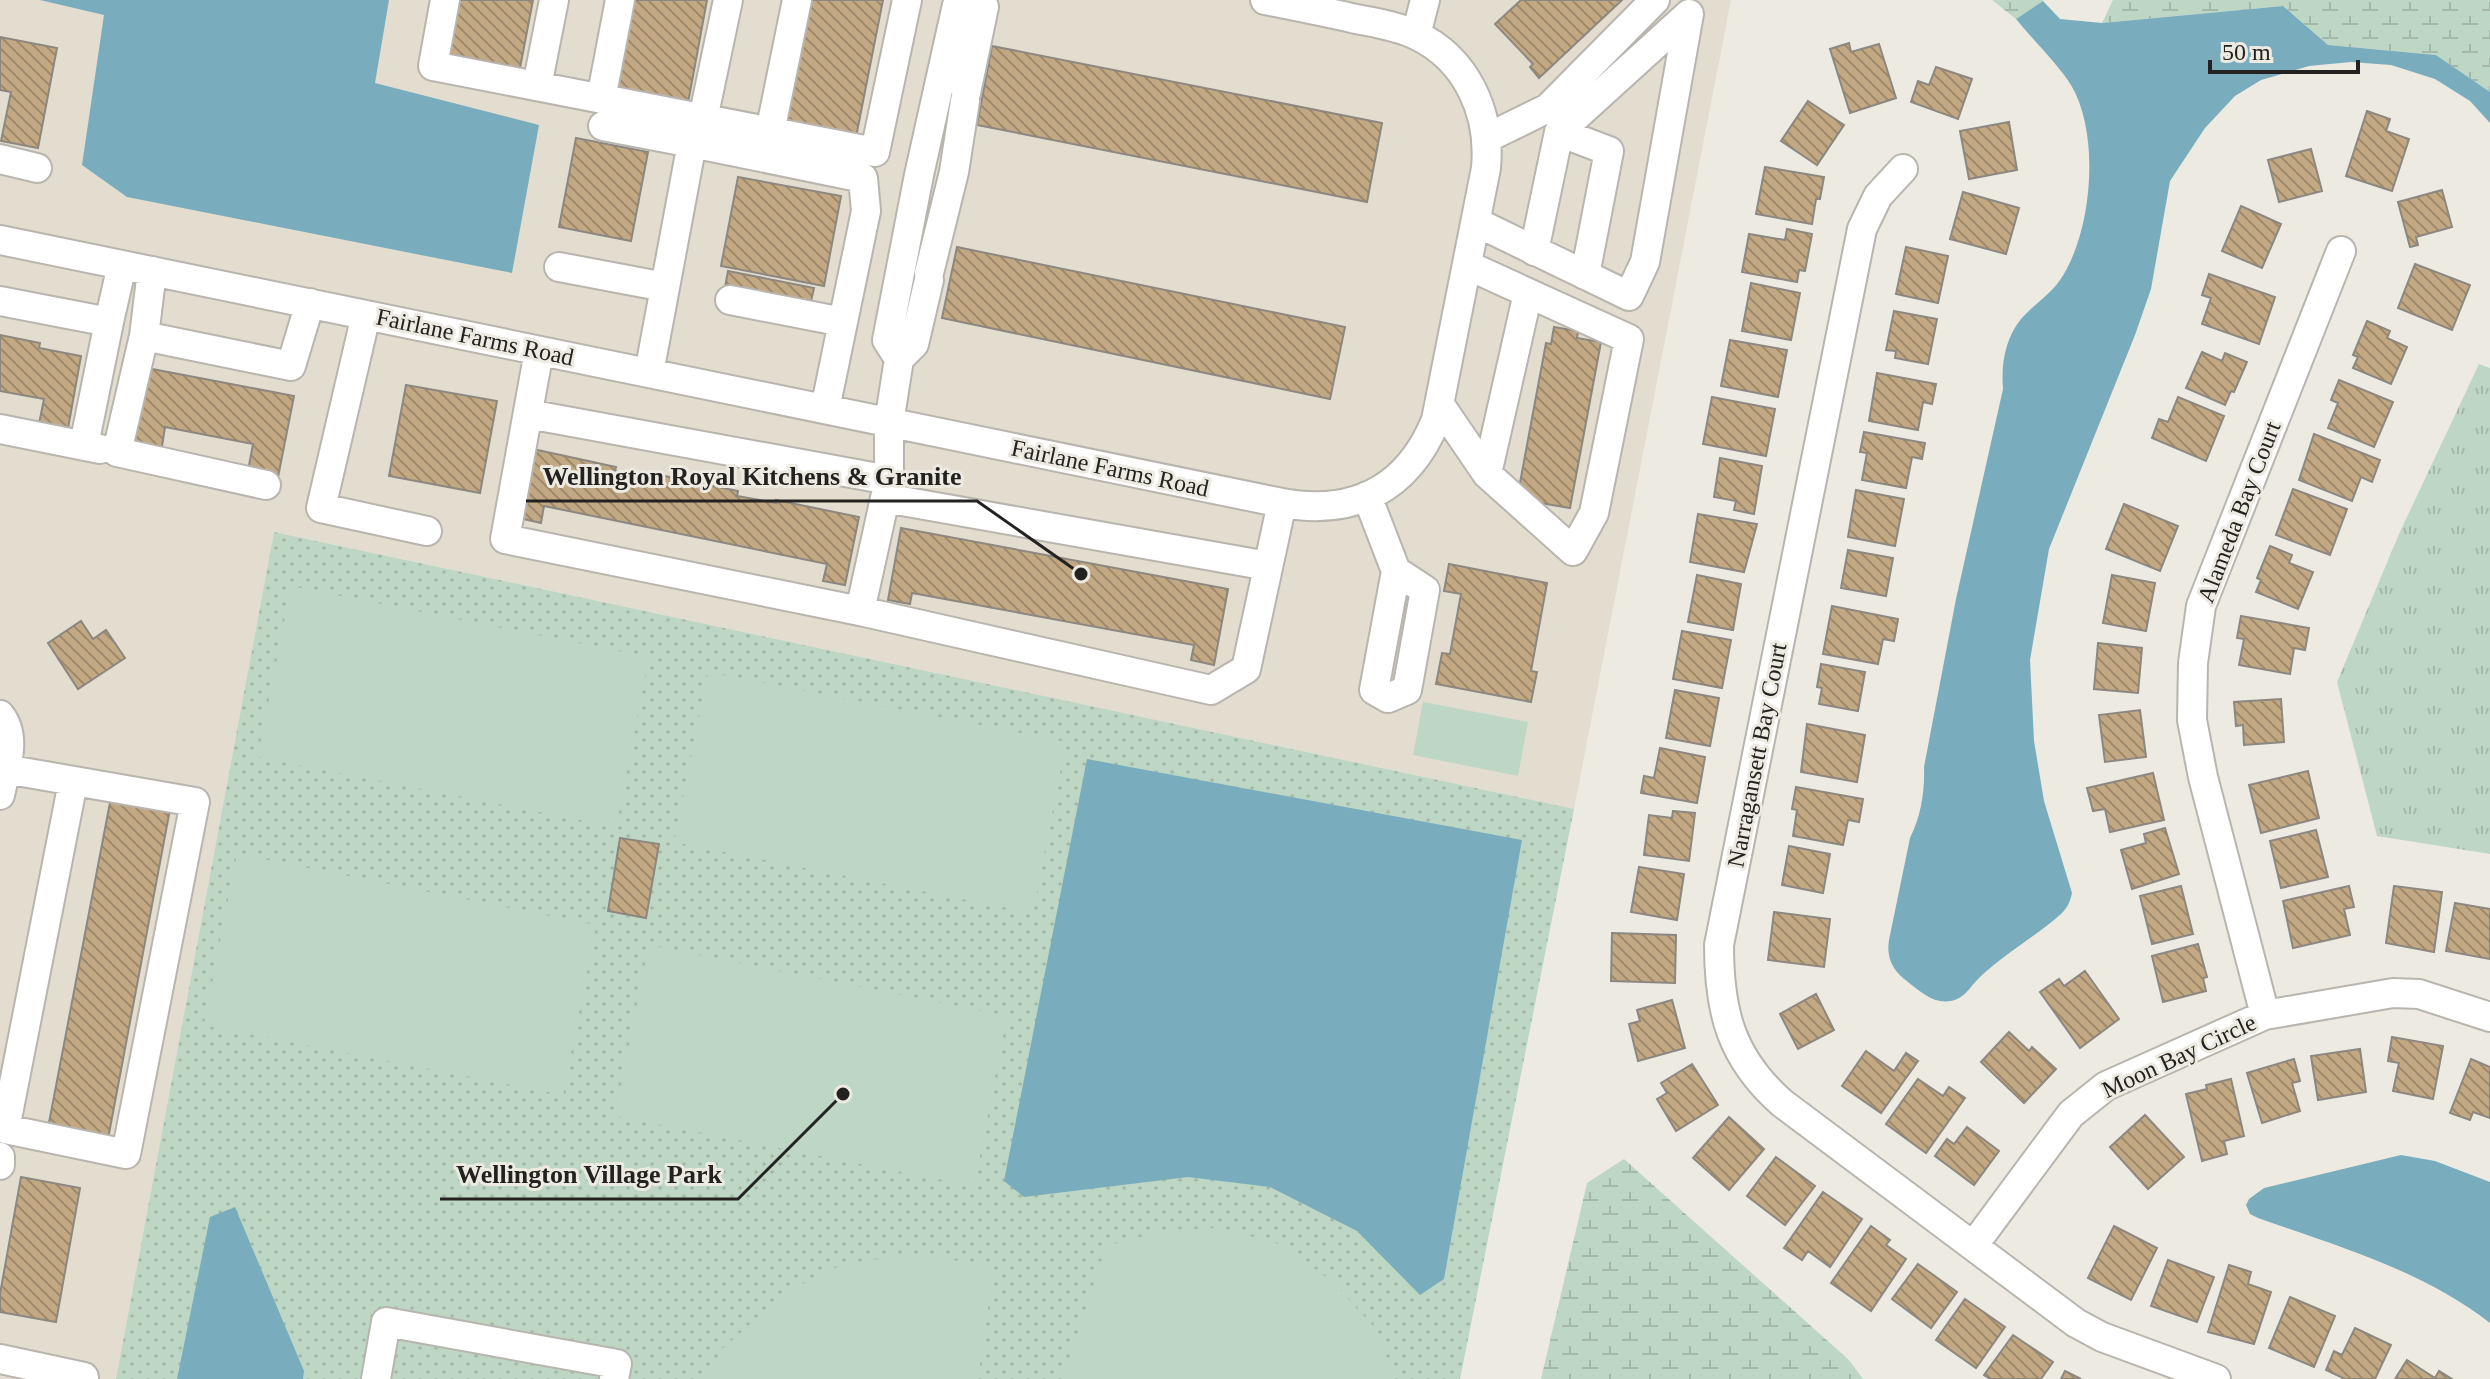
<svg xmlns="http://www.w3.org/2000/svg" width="2490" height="1379" font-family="Georgia,serif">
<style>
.built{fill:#e2ddce}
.grass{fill:url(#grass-tufts)}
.wetland{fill:url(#wetland-marsh)}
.park{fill:url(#park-dots)}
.pitch{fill:#bed7c4}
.water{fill:#79adbe}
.building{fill:url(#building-back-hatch);stroke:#8c8881;stroke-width:2}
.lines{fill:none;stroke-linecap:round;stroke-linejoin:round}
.minor-casing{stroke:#b8b5ae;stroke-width:32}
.minor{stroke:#fff;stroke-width:28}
.labels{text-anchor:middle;stroke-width:6;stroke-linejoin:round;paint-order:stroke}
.street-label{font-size:24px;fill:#232220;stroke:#edeae2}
.leader{fill:none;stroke:#232220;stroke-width:3}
.callout-dot{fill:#232220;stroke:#edeae2;stroke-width:3}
.callout-label{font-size:26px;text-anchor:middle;font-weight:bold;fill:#232220;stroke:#edeae2;stroke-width:6;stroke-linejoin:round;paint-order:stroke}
</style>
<defs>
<pattern id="grass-tufts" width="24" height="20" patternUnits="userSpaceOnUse" patternTransform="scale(2)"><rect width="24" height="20" fill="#bed7c4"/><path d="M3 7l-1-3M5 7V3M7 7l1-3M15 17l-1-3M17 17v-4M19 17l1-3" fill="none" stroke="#a3b8a8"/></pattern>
<pattern id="wetland-marsh" width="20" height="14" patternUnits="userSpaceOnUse" patternTransform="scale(2)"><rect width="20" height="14" fill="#bed7c4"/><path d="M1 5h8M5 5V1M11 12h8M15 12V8" fill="none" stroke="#a3b8a8"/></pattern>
<pattern id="park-dots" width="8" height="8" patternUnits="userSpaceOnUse" patternTransform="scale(2)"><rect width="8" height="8" fill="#bed7c4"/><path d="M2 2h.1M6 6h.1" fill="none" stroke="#a3b8a8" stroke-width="1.8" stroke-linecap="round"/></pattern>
<pattern id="building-back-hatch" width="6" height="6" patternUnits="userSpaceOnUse" patternTransform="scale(2)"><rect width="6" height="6" fill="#c3a983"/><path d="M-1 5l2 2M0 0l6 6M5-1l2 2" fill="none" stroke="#9e896b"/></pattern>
</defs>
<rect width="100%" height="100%" fill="#edeae2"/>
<path class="built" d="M0,0H1731L1574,809L274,532L116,1379H0Z"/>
<path class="grass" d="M2479,364L2490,368V854L2377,836L2337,682L2399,534Z"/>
<path class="wetland" d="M1992,0H2043V1L2016,19Z
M2113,0H2490V92L2436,55L2328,45L2283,6L2102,23Z
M1624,1159L1849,1360L1863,1379H1541L1587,1183Z"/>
<path class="park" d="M274,532L1574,809L1460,1379H116Z"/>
<path class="pitch" d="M291,586L649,657L616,827L258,757Z
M708,672L1066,742L1033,913L674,842Z
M1423,702L1528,722L1518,776L1413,755Z
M237,854L596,925L563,1095L204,1025Z
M649,945L1007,1016L974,1186L615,1116Z
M1220,1228L1276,1243L1331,1280L1375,1328L1395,1379H1064L1106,1246L1166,1230Z
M910,1254L994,1266L978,1379H706L722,1349L786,1292L841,1265Z"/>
<path class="water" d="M40,0H389L375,83L539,125L512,273L127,197L82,165L104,15Z
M2043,1L2060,19L2102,23L2283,6L2328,45L2436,55L2490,92V123L2470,101L2435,79L2391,65L2351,62L2309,66L2261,80L2235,96L2205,128L2170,181L2151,289L2135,335L2049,549L2030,660L2034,741L2044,801L2072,893C2070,902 2068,907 2061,914C2035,937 2004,954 1979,978C1970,987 1964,999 1951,1001C1933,1004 1921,992 1908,982C1893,971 1886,958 1889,940L1910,838C1921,817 1925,790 1924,767L1956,599L2003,389C2001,364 2005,339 2021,319C2033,305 2049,296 2060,280C2092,234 2101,135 2071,85C2057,63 2033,40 2016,19Z
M1087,759L1522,840L1444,1279L1420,1295L1357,1231L1270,1187L1188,1177L1024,1197L1004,1181Z
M2401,1155L2435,1161L2490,1182V1323C2422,1270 2337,1246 2258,1218L2250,1214L2246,1205L2249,1199L2264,1188Z
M235,1207L304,1371L303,1379H177L210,1217Z"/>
<path class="building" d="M459,0H533L520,68L448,54Z
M634,0H707L688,103L617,89Z
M810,0H883L856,137L786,124Z
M1521,0H1622L1539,78L1530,67L1533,64L1495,24Z
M0,37L57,48L38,148L1,141L11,92L0,90Z
M1849,43L1851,52L1879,44L1896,98L1850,113L1830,49Z
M992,46L1382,123L1367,202L977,125Z
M1936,67L1972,79L1958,119L1911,102L1918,81L1929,85Z
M1808,101L1844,125L1817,165L1781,141Z
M2367,111L2390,119L2386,131L2409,139L2392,191L2346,176Z
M2009,122L2017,170L1969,179L1960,131Z
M576,138L648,152L631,241L559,227Z
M2311,149L2322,191L2279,202L2268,160Z
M1765,167L1824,177L1820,199H1816L1812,224L1756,214Z
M738,177L841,196L824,286L721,266Z
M2442,190L2452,227L2416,237L2418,245L2410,247L2398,202Z
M1963,192L2019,208L2006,254L1950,239Z
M2241,206L2281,224L2262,268L2222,251Z
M1787,229L1812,234L1805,271L1799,270L1797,282L1742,272L1749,234L1785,240Z
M957,247L1345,327L1330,399L942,318Z
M1906,247L1948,256L1938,303L1896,294Z
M2415,264L2470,285L2452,330L2398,308Z
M728,271L814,288L809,310L724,293Z
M2209,274L2275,297L2259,344L2202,324L2211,298L2202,295Z
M1751,283L1800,293L1791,340L1742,331Z
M1894,311L1937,319L1928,364L1895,358L1896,351L1886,350Z
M2367,321L2390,331L2387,338L2407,347L2391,384L2353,368L2358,357L2353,355Z
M1554,327L1578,331L1577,338L1601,342L1570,508L1517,499L1546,343L1551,344Z
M0,335L40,343L39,348L81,356L67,434L38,429L44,399L0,391Z
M1730,340L1787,350L1778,397L1721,386Z
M2202,352L2222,361L2225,353L2247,362L2234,392L2231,391L2225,405L2186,388Z
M147,368L294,396L278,477L248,471L253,444L165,427L161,453L132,447Z
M1877,373L1936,384L1932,404L1923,402L1918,430L1869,421Z
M2339,380L2393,402L2374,447L2328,428L2338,403L2331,400Z
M406,385L497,401L480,493L389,476Z
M1712,397L1775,409L1766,456L1703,444Z
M2178,397L2224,416L2206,461L2152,438L2159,419L2168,422Z
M1864,432L1925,443L1922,459L1912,457L1906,488L1862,480L1867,453L1860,452Z
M2314,434L2380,460L2372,482L2361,477L2352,501L2299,480Z
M533,449L616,467L615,471L654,479L655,474L738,491L737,496L776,503V500L859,517L845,585L823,581L827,564L544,506L541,523L519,518Z
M1720,458L1762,466L1754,514L1734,510L1736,501L1714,497Z
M2293,489L2347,509L2330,555L2276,535Z
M1856,490L1904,499L1895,546L1848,537Z
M2124,504L2178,526L2160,571L2106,549Z
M1698,514L1757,524L1744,572L1690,562Z
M901,528L1228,589L1214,665L1191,660L1194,645L912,593L910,604L888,600Z
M2270,546L2292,555L2289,563L2313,572L2298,609L2256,592L2261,580L2257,578Z
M1848,550L1893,558L1886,596L1841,588Z
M1449,564L1547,583L1531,671L1537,672L1531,702L1436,684L1442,653L1450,654L1461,594L1444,591Z
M1697,575L1741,584L1733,630L1688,622Z
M2112,575L2155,583L2146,631L2103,623Z
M1832,606L1898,619L1894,641L1883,639L1878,664L1823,654Z
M2241,616L2309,628L2305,650L2294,648L2290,674L2239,665L2244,639L2237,638Z
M81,621L93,639L106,630L125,658L78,689L48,643Z
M1682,631L1731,640L1722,688L1673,679Z
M2098,643L2142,648L2138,693L2094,689Z
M1821,664L1865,672L1858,711L1819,704L1822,688L1817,687Z
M1675,690L1719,698L1710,746L1666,738Z
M2281,699L2284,742L2244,745L2243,725L2236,726L2234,702Z
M2140,710L2146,757L2105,762L2099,715Z
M1807,724L1865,735L1857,782L1801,772Z
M1660,748L1705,757L1697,803L1641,793L1644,776L1654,778Z
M2308,771L2319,818L2261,833L2249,785Z
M2153,773L2164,820L2110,832L2105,809L2093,811L2087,788Z
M1796,787L1863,799L1859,822L1848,820L1843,845L1793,836L1797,810L1792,809Z
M112,792L171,804L108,1139L48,1128Z
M1673,811L1695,813L1689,861L1644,855L1649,815L1672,818Z
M2165,828L2179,874L2132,889L2121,850L2146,843L2144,834Z
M2316,830L2328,877L2281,888L2270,841Z
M620,838L659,844L646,918L608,911Z
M1789,846L1830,854L1823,893L1782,885Z
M1639,867L1684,874L1677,920L1631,912Z
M2181,886L2193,934L2152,944L2140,896Z
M2349,886L2354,907L2344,909L2350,935L2293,948L2283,901Z
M2394,886L2442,892L2434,952L2386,943Z
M2455,903L2490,909V959L2446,951Z
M1774,912L1830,919L1824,967L1768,960Z
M1612,933L1676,935L1675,983L1611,981Z
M2198,944L2207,977L2203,978L2206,991L2163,1002L2152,956Z
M2085,971L2119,1019L2080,1048L2040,992L2059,979L2064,986Z
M1816,994L1834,1030L1798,1049L1780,1014Z
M1672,1000L1685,1048L1638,1061L1629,1024L1640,1021L1637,1010Z
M2009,1032L2029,1051L2032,1047L2056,1069L2024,1103L1981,1062Z
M2392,1037L2443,1046L2433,1099L2393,1091L2399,1063L2388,1061Z
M2360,1049L2366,1092L2318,1100L2311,1056Z
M1866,1051L1894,1071L1906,1053L1918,1061L1881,1113L1842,1086Z
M2294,1059L2300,1081L2292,1083L2300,1111L2262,1123L2247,1073Z
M2471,1059L2490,1067V1118L2473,1112L2470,1120L2450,1113Z
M1692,1064L1718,1105L1676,1131L1657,1099L1667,1093L1661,1083Z
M1918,1079L1943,1096L1949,1087L1965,1098L1926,1153L1886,1124Z
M2231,1079L2244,1136L2224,1141L2227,1154L2202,1161L2186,1094L2207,1089L2206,1085Z
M2145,1115L2184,1157L2148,1189L2110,1147Z
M1729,1117L1764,1149L1729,1190L1693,1158Z
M1967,1127L1999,1151L1974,1185L1935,1156L1947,1139L1954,1144Z
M1776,1157L1815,1186L1785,1225L1747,1196Z
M21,1177L80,1188L56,1322L0,1312V1294Z
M1823,1192L1862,1219L1830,1267L1808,1251L1802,1260L1784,1248Z
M1871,1226L1890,1240L1886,1245L1906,1259L1871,1311L1831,1283Z
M2114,1226L2157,1248L2131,1300L2088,1278Z
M2168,1260L2214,1277L2197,1322L2151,1306Z
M1918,1264L1957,1292L1931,1328L1892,1299Z
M2229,1265L2251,1272L2248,1284L2271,1292L2254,1344L2208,1332Z
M2290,1297L2335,1316L2314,1367L2269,1348Z
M1965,1299L2005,1327L1976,1368L1936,1340Z
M2355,1328L2391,1345L2375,1379H2345L2326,1370L2334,1351L2342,1355Z
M2013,1335L2053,1362L2041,1379H1990L1984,1375Z
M2407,1360L2435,1378L2439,1371L2452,1379H2395Z
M2065,1371L2081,1379H2061Z"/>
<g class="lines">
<g class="minor-casing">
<path id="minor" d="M445,0L433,66L875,152L907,0
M1416,35L1425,0
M537,86L554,0
M966,93L984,7L977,0
M601,99L620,0
M703,119L728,0
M603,126L692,143
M770,132L797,0
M1559,132L1609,151L1585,275
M1487,138L1548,108L1655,0
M0,159L37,168
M1903,169L1878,196L1862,229L1719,945C1719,1012 1731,1058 1782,1103L1973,1246
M1476,222L1629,296L1645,262L1689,14L1559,132L1534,251
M0,240L1282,503C1354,516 1408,489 1436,420L1486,168C1491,113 1467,59 1416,35C1397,26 1376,23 1356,19C1326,12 1295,6 1265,0
M559,267L665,287
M152,271L144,336L291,366L310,303
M929,273L954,172L965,101
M730,300L843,322
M0,301L109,322L122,265
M366,315L321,508L427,531
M144,336L117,452L266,485
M539,351L505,539L860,611L889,480V423L899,359L914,344L929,280
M899,359L887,340L919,175L957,5L966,0
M649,373L692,143L863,178L866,211L825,409
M1440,405L1487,474L1573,551L1594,513L1629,339L1467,265
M528,414L889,480
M0,429L100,449
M84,445L109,322
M1487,474L1528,293
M1367,496L1396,571L1374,690L1388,698L1407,690L1425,590L1396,571
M885,498L1268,566
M860,611L1211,690L1246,669L1282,503
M0,715C18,737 5,770 0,795
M2265,1015L2203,777L2192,720L2193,663L2201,606L2341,251
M0,1128L126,1154L195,802L5,769
M5,1129L73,782
M0,1157V1165
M0,1359L84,1377V1379
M376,1379L386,1322L617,1364L614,1379
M2216,1379L2102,1337L2076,1323L1973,1246L2071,1114L2106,1086L2265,1015L2393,993L2419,994L2490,1017"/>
</g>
<use href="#minor" class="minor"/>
</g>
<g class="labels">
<g class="street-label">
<text transform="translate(475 337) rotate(12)" y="8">Fairlane Farms Road</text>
<text transform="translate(1110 468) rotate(12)" y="8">Fairlane Farms Road</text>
<text transform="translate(2239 512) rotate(-69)" y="8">Alameda Bay Court</text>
<text transform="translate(1757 755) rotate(-79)" y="8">Narragansett Bay Court</text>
<text transform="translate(2179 1056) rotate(-25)" y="8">Moon Bay Circle</text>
</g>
</g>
<path class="leader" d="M1081 574L977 501H526M843 1094L738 1199H440"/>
<g class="callout-dot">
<circle cx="1081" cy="574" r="8"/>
<circle cx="843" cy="1094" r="8"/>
</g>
<g class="callout-label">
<text x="752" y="485">Wellington Royal Kitchens &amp; Granite</text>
<text x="589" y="1183">Wellington Village Park</text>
</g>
<path d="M2210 60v12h148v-12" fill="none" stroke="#232220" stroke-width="4"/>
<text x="2222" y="60" font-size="24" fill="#232220" stroke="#edeae2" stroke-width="6" paint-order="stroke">50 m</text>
</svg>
